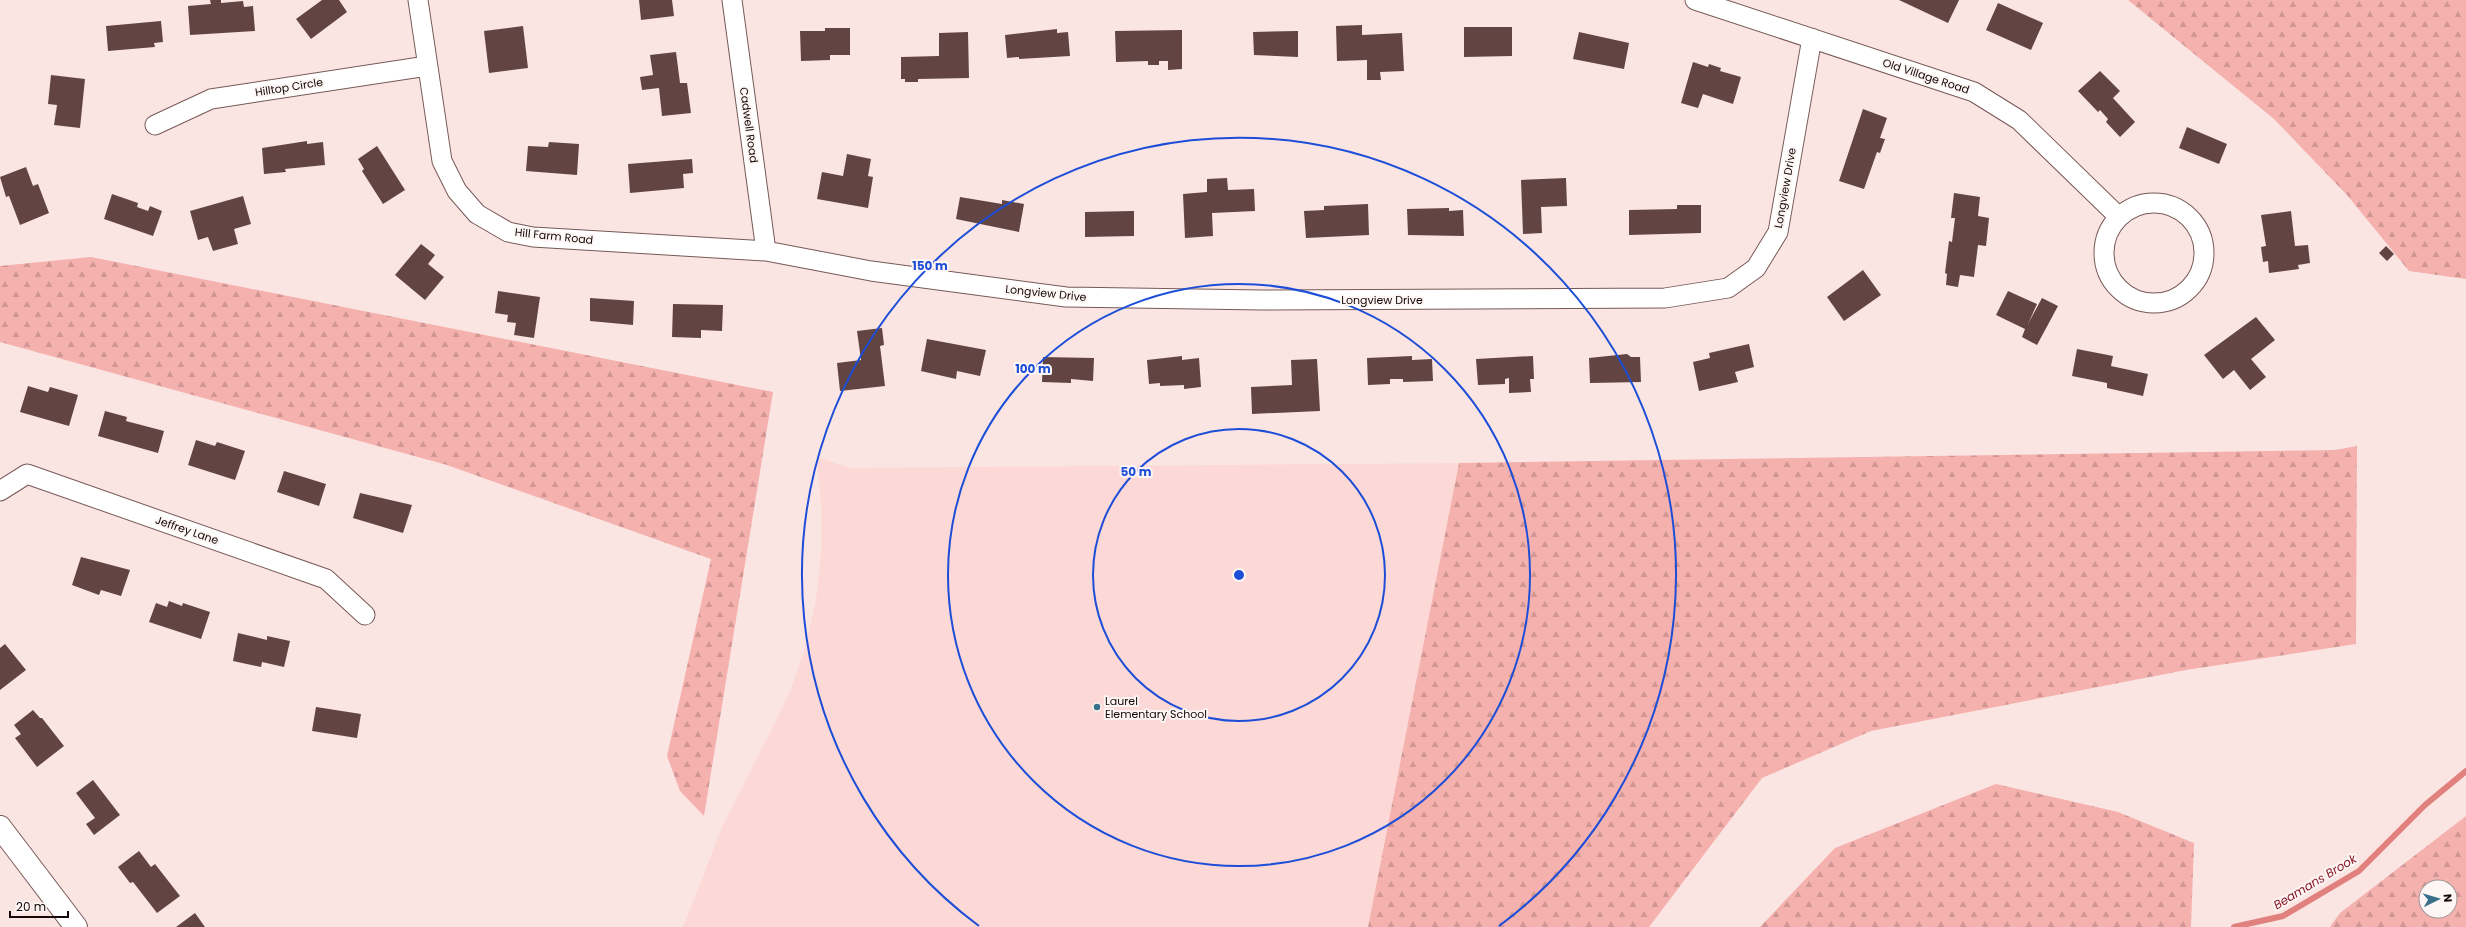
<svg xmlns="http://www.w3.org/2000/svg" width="2466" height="927" font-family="Poppins,sans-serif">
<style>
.built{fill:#fcd9d6}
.forest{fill:url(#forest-firs);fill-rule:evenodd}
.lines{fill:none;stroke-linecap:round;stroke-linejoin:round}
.stream{stroke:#e0817e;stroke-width:6}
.building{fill:#624543}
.street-casing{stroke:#775957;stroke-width:21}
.secondary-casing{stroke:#775957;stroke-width:24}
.street{stroke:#fff;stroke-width:19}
.secondary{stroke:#fff;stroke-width:22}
.ring{fill:none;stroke:#1d4ed8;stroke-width:2}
.poi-dot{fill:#386f8a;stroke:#fdf6f5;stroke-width:1.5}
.labels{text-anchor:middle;stroke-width:4;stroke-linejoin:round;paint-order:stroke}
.street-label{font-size:11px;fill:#130807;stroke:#fdf6f5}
.poi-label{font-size:11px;fill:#130807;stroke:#fdf6f5;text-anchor:start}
.water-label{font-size:12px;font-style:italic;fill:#8a1823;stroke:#fdf6f5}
.centre{fill:#1d4ed8;stroke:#fdf6f5;stroke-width:2}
.ring-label{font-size:12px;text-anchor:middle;font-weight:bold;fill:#1d4ed8;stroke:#fdf6f5;stroke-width:4;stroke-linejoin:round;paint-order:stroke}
</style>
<defs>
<pattern id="forest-firs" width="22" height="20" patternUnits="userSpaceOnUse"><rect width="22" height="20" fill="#f5b1ae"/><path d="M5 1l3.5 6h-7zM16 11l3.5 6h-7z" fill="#d19794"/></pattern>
</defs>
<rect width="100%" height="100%" fill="#fbe5e3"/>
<path class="built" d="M817,457L849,468L1459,463L1368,927H683L723,825L774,725L791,689L806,645L816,599L821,553V506Z"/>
<path class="forest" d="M2128,0H2466V279L2409,271L2347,195L2274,119Z
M91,257L773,392L704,816L680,791L667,756L711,559L447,465L0,342V266Z
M2357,446L2356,644L2186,670L1871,731L1762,778L1649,927H1368L1459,463L2335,450Z
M1996,784L2118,812L2194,843L2191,927H1760L1835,848Z
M2466,816V927H2330L2340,913ZM2426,887H2450V911H2426Z"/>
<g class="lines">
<path class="stream" d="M2234,927L2283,916L2359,871L2425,805L2466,771"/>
</g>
<path class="building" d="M210,0H221V3L243,1L244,7L253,6L255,31L190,35L188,6L211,4Z
M322,0H339L347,12L311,39L296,19Z
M639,0H672L674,16L641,20Z
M1899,0H1959L1948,23Z
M1998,3L2043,23L2031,50L1986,30Z
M161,21L163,42L154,43L155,47L108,51L106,26Z
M1362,25V35L1402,33L1404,71L1380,72L1381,80H1367V60L1337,61L1336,26Z
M523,26L528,68L489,73L484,31Z
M1464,27H1512V56L1464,57Z
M825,28H850V55H830V60L801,61L800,31H825Z
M1057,29V33L1068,32L1070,56L1019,59V57L1007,58L1005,35Z
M1182,30V69L1168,70V61H1159V65H1148V61L1116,62L1115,31Z
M1298,31V57L1254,55L1253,32Z
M968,32L969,78L918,79V82H905V79H901V57L939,56V33Z
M1579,32L1629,43L1624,69L1573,59Z
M676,52L680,83H687L691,113L662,116L659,88L642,90L640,77L653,75L650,55Z
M1693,62L1708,67L1709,64L1721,68L1720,71L1741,77L1733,104L1703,94L1698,108L1681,103Z
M2100,71L2120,91L2113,98L2135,122L2120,137L2106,122L2108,119L2100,110L2098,112L2078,91Z
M51,75L85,79L80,128L54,125L57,105L48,104Z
M1863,109L1887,118L1880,138L1885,139L1880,153L1877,152L1864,189L1839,181Z
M2187,127L2227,144L2219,164L2179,148Z
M307,141V144L323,142L325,165L285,169L286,172L264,174L262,148Z
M549,142L579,144L577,175L526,171L528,146L548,147Z
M377,146L405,190L383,204L362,171L364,169L358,159Z
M847,154L871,159L868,176L873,177L868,208L817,199L822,172L843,176Z
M692,159L693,173L683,174L684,188L630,193L628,164Z
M26,167L33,186L38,184L49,213L20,225L9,196L6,197L0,177Z
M1227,178L1228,190L1254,189L1255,211L1212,213L1213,236L1185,238L1183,194L1207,192V179Z
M1566,178L1567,206L1541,207L1542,233L1523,234L1521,180Z
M1954,193L1980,197L1978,216L1989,218L1986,246L1978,245L1974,277L1960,275L1958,287L1946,285L1947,274L1945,273L1949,241L1952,242L1955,218H1951Z
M112,194L138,203L137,207L148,211L150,206L162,211L153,236L104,219Z
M243,196L251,224L234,229L238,244L213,251L208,237L198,240L190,211Z
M960,197L1002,204V200L1024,204L1019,232L956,219Z
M1368,204L1369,235L1306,238L1304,211L1324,210V206Z
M1677,205H1701V233L1629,235V210L1677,209Z
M1449,208V211L1463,210L1464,236L1408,235L1407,209Z
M1134,211V236L1085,237V212Z
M2291,211L2295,246L2308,245L2310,263L2298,265L2299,269L2269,273L2268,261L2263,262L2261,247L2266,246L2261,215Z
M421,244L435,255L428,264L444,277L425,300L395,275Z
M2386,246L2394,254L2387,261L2379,253Z
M1863,270L1881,295L1844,321L1827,297Z
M498,291L540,297L534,338L514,335L516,323L507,322L508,315L495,313Z
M2008,291L2037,304L2028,324L2042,298L2058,306L2037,345L2022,337L2025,329L1996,315Z
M590,298L634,301L633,325L590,321Z
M673,304L723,305L722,331L701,330V338L672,337Z
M2256,317L2275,340L2251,359L2266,377L2250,390L2234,370L2223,379L2204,355Z
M882,328L884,345L880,346L885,386L840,391L837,363L861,360L857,331Z
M927,339L986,350L980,376L957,371L956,379L921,371Z
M1749,344L1754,367L1735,372L1738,382L1699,391L1693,362L1710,358L1709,353Z
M2077,349L2113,356L2111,366L2148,374L2143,396L2107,388V383L2072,376Z
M1627,354L1631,357H1640L1641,382L1590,383L1589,358Z
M1182,356V360L1199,358L1201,387L1184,389V385L1160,386V383L1149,384L1147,360Z
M1412,356V360L1432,359L1433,381L1403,382V379H1390V384L1368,385L1367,358Z
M1533,356L1534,379H1530L1531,392L1509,393V378L1505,379V384L1478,385L1476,359Z
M1043,357L1094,358L1093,381L1071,379V383L1042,382Z
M1317,359L1320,411L1252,414L1251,387L1292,385L1291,360Z
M28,386L48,392L50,387L78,395L69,426L20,412Z
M105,411L127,417L126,421L164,431L158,453L98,436Z
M196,440L215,446L217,442L245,451L235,480L188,465Z
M284,471L326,484L319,506L277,492Z
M360,493L412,505L403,533L353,518Z
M81,557L130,570L121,596L101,590L99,595L72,585Z
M169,601L182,606L183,603L210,612L201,639L149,622L156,603L167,607Z
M238,633L267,640V636L290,641L284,667L262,662L261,667L233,661Z
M5,644L26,670L0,690V648Z
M316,707L361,714L357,738L312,731Z
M33,710L40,718H42L64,746L37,767L15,738L21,734L14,725Z
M93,780L120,815L94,835L86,824L95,818L76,793Z
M139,851L151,867L155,864L180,896L157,913L133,882L130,883L118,867Z
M195,913L205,927H176Z"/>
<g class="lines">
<g class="street-casing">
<path id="street" d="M418,0L442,161L457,191L477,214L508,232L533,237L766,251L871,271L1066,297L1262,300L1665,298L1728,288L1756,268L1778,232L1812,38
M732,0L766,251
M1695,0L1974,92L2019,120L2119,217
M155,125L211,99L427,66
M2104 253a50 50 0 1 1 100 0a50 50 0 1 1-100 0Z
M0,491L27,474L326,579L365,615"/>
</g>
<g class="secondary-casing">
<path id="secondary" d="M0,827L76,927"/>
</g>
<use href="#street" class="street"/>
<use href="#secondary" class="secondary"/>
</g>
<g class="ring">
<circle cx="1239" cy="575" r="146"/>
<circle cx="1239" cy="575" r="291"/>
<path d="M979 926A437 437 0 1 1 1499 926"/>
</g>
<circle class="poi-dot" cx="1097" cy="707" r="4"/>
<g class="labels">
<g class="street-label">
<text transform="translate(1926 76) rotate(18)" y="4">Old Village Road</text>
<text transform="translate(289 87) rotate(-9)" y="4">Hilltop Circle</text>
<text transform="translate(749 125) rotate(82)" y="4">Cadwell Road</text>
<text transform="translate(1785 188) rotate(-80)" y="4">Longview Drive</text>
<text transform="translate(554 236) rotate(6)" y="4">Hill Farm Road</text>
<text transform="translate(1046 293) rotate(6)" y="4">Longview Drive</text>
<text x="1382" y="304">Longview Drive</text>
<text transform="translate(187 530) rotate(19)" y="4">Jeffrey Lane</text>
</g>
<g class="poi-label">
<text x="1105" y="705">Laurel<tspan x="1105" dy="13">Elementary School</tspan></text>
</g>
<g class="water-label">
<text transform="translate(2315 882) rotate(-31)" y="4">Beamans Brook</text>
</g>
</g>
<circle cx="1239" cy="575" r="6" class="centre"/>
<g class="ring-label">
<text x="930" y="270">150 m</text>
<text x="1033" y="373">100 m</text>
<text x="1136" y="476">50 m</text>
</g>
<g transform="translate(2438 899) rotate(85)"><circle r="19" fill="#fdf6f5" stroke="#9f9796"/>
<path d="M0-3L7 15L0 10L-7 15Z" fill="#386f8a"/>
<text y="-6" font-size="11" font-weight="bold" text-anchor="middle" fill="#130807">N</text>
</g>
<path d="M10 911v6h58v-6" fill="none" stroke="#130807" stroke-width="2"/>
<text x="16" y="911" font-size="12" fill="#130807" stroke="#fdf6f5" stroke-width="3" paint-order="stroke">20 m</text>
</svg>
